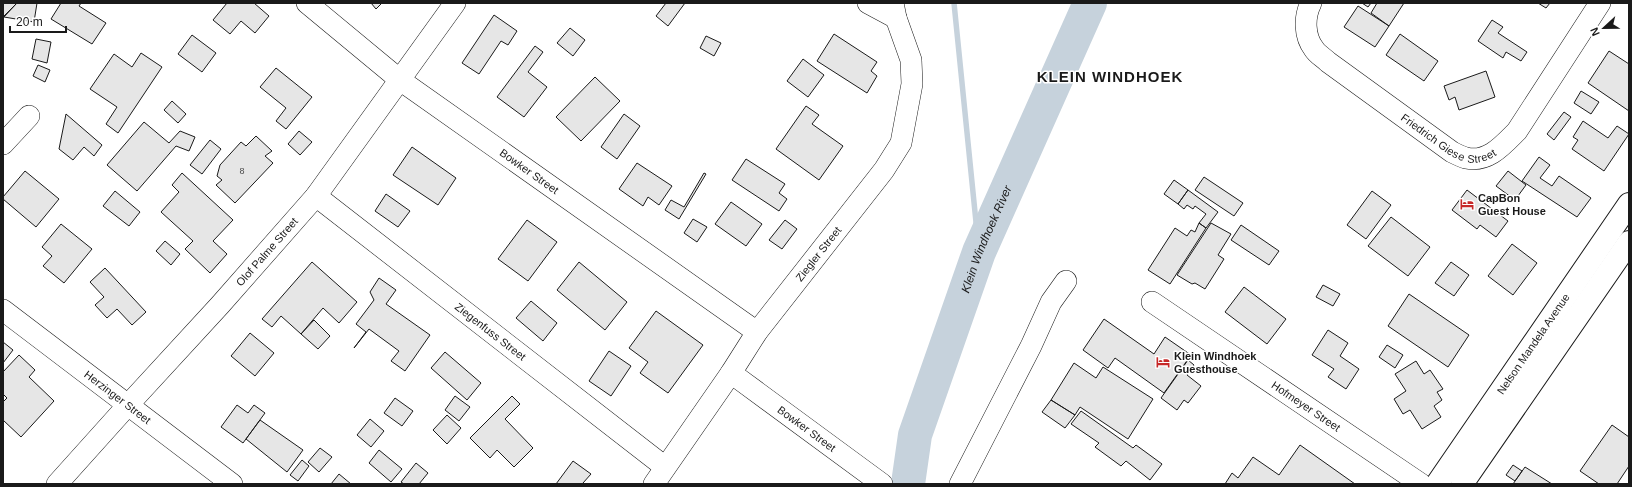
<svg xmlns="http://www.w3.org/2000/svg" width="1632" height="487" font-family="Arial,sans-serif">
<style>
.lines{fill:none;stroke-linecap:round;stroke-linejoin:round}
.stream{stroke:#c6d2dc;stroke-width:5.5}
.river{stroke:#c6d2dc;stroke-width:34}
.building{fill:#e6e6e6;stroke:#1a1a1a}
.minor-casing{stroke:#1a1a1a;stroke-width:22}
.major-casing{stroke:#1a1a1a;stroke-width:24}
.minor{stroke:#fff;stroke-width:21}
.major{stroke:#fff;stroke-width:22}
.labels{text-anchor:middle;stroke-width:3;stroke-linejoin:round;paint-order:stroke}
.number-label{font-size:9px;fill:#4d4d4d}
.street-label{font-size:11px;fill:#1a1a1a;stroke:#fff}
.poi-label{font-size:11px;font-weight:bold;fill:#1a1a1a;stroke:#fff;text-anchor:start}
.water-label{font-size:12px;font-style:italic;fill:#1a1a1a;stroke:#fff}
.district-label{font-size:15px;font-weight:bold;letter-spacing:1px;fill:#1a1a1a;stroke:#fff}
</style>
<rect width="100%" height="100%" fill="#fff"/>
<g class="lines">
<path class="stream" d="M954,3L979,252"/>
<path class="river" id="s1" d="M908,484L915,435L979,252L1090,3"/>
</g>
<path class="building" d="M3,3H17L3,17Z
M17,3H37L34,22L4,17Z
M61,3H81L79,6L106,23L92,44L51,19Z
M227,3H254L269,16L255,33L241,21L230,34L213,20Z
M371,3H382L376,9Z
M666,3H685L668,26L656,16Z
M1362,3H1371L1368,7Z
M1377,3H1404L1389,26L1371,13Z
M1538,3H1550L1546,8Z
M1358,6L1389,26L1375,47L1344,27Z
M494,15L517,31L508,45L501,41L479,74L462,63Z
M1492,20L1503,27L1498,33L1527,52L1521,61L1506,52L1503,58L1478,41Z
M570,28L585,40L573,56L557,43Z
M834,34L877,62L871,71L877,76L867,93L817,61Z
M1400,34L1438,61L1424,81L1386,55Z
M192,35L216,53L202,72L178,54Z
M706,36L721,43L714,56L700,48Z
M36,39L51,42L47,63L32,59Z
M535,46L543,52L528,72L547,87L524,117L497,97Z
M1609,51L1629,64V111L1588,83Z
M141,53L162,67L118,133L106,124L117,107L90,89L114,54L132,67Z
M803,59L824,75L808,97L787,81Z
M38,65L50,70L45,82L33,76Z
M276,68L312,97L286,129L276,121L286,108L260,87Z
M1486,71L1495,97L1459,110L1455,97L1449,100L1444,86Z
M595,77L620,101L581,141L556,117Z
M1581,91L1599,102L1591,114L1574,103Z
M172,101L186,114L178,123L164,110Z
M806,106L819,115L812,124L843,146L819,180L776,149Z
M1564,112L1571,117L1554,140L1547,134Z
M66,114L102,145L94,156L84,147L73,160L59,149Z
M624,114L640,126L617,159L601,147Z
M1583,121L1608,138L1617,126L1629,134L1604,171L1572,149L1578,140L1573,137Z
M144,122L169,143L180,131L195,137L189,151L176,146L137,191L107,165Z
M299,131L312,142L300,155L288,144Z
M256,136L272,151L265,156L273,163L235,203L216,185L222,180L217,176L220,165L241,142L246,146Z
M210,140L221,149L202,174L190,165Z
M412,147L456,178L438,205L393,175Z
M1539,157L1550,165L1540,178L1552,186L1559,176L1591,198L1577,217L1522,181Z
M746,159L785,184L779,193L787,199L779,211L732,180Z
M637,163L672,186L659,205L648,197L643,206L619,189Z
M25,171L59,199L36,227L3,199V197Z
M1508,171L1526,185L1515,200L1496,186Z
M182,173L233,220L213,241L227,254L210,273L185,249L193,241L161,212L179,192L172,185Z
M704,173L706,174L679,219L665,210L671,200L684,207Z
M1204,177L1243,203L1234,216L1195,190Z
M1174,180L1188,190L1178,204L1164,194Z
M1188,190L1218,212L1206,228L1199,223L1206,214L1195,206L1193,209L1187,205L1184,209L1178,204Z
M1467,190L1508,221L1496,237L1480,225L1477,229L1452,210Z
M115,191L140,212L129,226L103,206Z
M1372,191L1391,205L1366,239L1347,225Z
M386,194L410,211L398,227L375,211Z
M731,202L762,224L746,246L715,224Z
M1391,217L1430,247L1408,276L1368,246Z
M693,219L707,227L697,242L684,233Z
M527,220L557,242L528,281L498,259Z
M785,220L797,229L782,249L769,240Z
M1199,223L1206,228L1170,284L1148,270L1175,228L1187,236L1191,230L1195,232Z
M1211,223L1231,234L1218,255L1224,259L1205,289L1195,283L1192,284L1177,275Z
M61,224L92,249L64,283L43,266L52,256L42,247Z
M1241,225L1279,251L1269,265L1231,240Z
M165,241L180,254L171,265L156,251Z
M1512,244L1537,263L1513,295L1488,276Z
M312,262L357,302L339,323L323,308L301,334L281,316L272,327L262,319Z
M579,262L627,302L605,330L557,290Z
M1451,262L1469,275L1454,296L1435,283Z
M105,268L146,312L132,325L117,309L107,318L95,305L104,297L90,282Z
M379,278L396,290L386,304L430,335L405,371L391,361L399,351L369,329L354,348L366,332L356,324L374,300L370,292Z
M1323,285L1340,294L1333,306L1316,297Z
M1244,287L1286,319L1267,344L1225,312Z
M1409,294L1469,335L1448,367L1388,326Z
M531,301L557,323L543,341L516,318Z
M656,311L703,345L668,393L640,373L648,362L629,348Z
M1104,319L1154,354L1165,337L1191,355L1164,393L1115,358L1108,368L1083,350Z
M314,320L330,336L318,349L301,334Z
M1328,330L1348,343L1340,356L1359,369L1346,389L1328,377L1334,369L1312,355Z
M250,333L274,353L255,376L231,356Z
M3,342L13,350L3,363Z
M1387,345L1403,355L1395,368L1379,357Z
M609,351L631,366L611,396L589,381Z
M445,352L481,383L467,400L431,368Z
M19,355L35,370L29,377L54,401L21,437L3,420V402L7,398L3,394V372Z
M1188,360L1194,365L1187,375L1201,386L1188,403L1184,400L1177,410L1161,398Z
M1416,361L1424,374L1430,370L1443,389L1437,392L1442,400L1434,406L1441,417L1422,429L1410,410L1403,414L1394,399L1406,391L1395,374Z
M1074,363L1096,378L1103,367L1153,399L1128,439L1080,407L1075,415L1051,400Z
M455,396L470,407L459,421L445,410Z
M512,396L520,404L505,419L533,448L514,467L497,450L490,458L470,438Z
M395,398L413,411L402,426L384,413Z
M1051,400L1075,415L1065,428L1042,412Z
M237,405L248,413L254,405L265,413L243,443L221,427Z
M1081,411L1133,448L1136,445L1162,464L1150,480L1126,461L1121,466L1095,447L1099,443L1071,424Z
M447,415L461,428L447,444L433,430Z
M370,419L384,431L371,447L357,435Z
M260,420L303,450L287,472L246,439Z
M1612,425L1629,437V466L1617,484H1599L1580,471Z
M1300,445L1355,484H1225L1232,473L1238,478L1253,457L1279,475Z
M320,448L332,457L319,472L308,462Z
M379,450L402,469L391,482L369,463Z
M302,460L309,466L298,481L290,475Z
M573,461L591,474L583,483L584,484H556Z
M416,463L428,473L419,484H404L401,482Z
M1513,465L1522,471L1515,481L1506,475Z
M1525,467L1552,484H1513Z
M339,474L351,484H331Z"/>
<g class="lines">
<g class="minor-casing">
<g id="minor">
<path id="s2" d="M307,3L400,80L757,332"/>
<path d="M868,3L896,18"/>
<path id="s3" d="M1311,3C1304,17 1304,36 1314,49C1317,54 1324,58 1328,62L1452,152C1456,154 1462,157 1466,158C1488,163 1503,145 1517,131L1600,3"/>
<path d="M3,144L29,116"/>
<path id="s4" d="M316,196L665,467"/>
<path id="s5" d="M1152,302L1421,484"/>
<path id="s6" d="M3,310L232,484"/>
<path id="s7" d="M731,373L882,484"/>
<path id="s8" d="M57,484L128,405L220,305L316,196L455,3"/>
<path id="s9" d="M654,484L731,373L757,332L884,170L901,143L912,84L911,60L896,18L893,3"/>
<path d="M960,484L1031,346L1051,302L1066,281"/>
</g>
</g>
<g class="major-casing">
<g id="major">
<path id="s10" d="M1437,484L1629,204"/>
<path d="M1462,484L1629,242"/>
</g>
</g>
<use href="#minor" class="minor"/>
<use href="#major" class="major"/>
</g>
<defs>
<g id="hotel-bare" transform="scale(1.08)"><path d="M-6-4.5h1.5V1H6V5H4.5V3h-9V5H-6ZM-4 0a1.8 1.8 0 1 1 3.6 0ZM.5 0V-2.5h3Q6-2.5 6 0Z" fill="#c62828" stroke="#fff" stroke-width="2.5" paint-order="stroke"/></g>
</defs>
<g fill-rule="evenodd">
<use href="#hotel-bare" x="1467" y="204"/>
<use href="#hotel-bare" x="1163" y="362"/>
</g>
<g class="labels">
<g class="number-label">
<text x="242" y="174">8</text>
</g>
<g class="street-label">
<text dy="4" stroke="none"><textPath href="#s3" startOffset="213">Friedrich Giese Street</textPath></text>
<text dy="4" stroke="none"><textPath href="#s2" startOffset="279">Bowker Street</textPath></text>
<text dy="4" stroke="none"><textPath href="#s8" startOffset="313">Olof Palme Street</textPath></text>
<text dy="4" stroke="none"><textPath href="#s9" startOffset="283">Ziegler Street</textPath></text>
<text dy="4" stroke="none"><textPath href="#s4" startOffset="221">Ziegenfuss Street</textPath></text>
<text dy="4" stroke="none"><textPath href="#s10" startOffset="170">Nelson Mandela Avenue</textPath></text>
<text dy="4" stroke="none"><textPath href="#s6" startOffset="144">Herzinger Street</textPath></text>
<text dy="4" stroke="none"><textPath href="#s5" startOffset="186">Hofmeyer Street</textPath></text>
<text dy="4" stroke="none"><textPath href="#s7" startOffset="94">Bowker Street</textPath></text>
</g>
<g class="poi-label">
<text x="1478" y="202">CapBon<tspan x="1478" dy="13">Guest House</tspan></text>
<text x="1174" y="360">Klein Windhoek<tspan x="1174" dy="13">Guesthouse</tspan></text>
</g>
<g class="water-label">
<text dy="4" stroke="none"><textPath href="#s1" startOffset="258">Klein Windhoek River</textPath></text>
</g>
<g class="district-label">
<text x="1110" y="82">KLEIN WINDHOEK</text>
</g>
</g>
<rect width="1632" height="487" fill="none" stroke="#1a1a1a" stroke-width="8"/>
<g transform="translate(1604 28) rotate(248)" stroke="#ffffff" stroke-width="3" paint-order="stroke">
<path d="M0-3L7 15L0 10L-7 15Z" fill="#1a1a1a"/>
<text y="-6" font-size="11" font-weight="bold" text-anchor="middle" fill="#1a1a1a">N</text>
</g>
<path d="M10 26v6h56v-6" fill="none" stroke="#1a1a1a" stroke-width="2"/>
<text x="16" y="26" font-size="12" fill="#1a1a1a" stroke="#ffffff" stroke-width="3" paint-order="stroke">20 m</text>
</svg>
